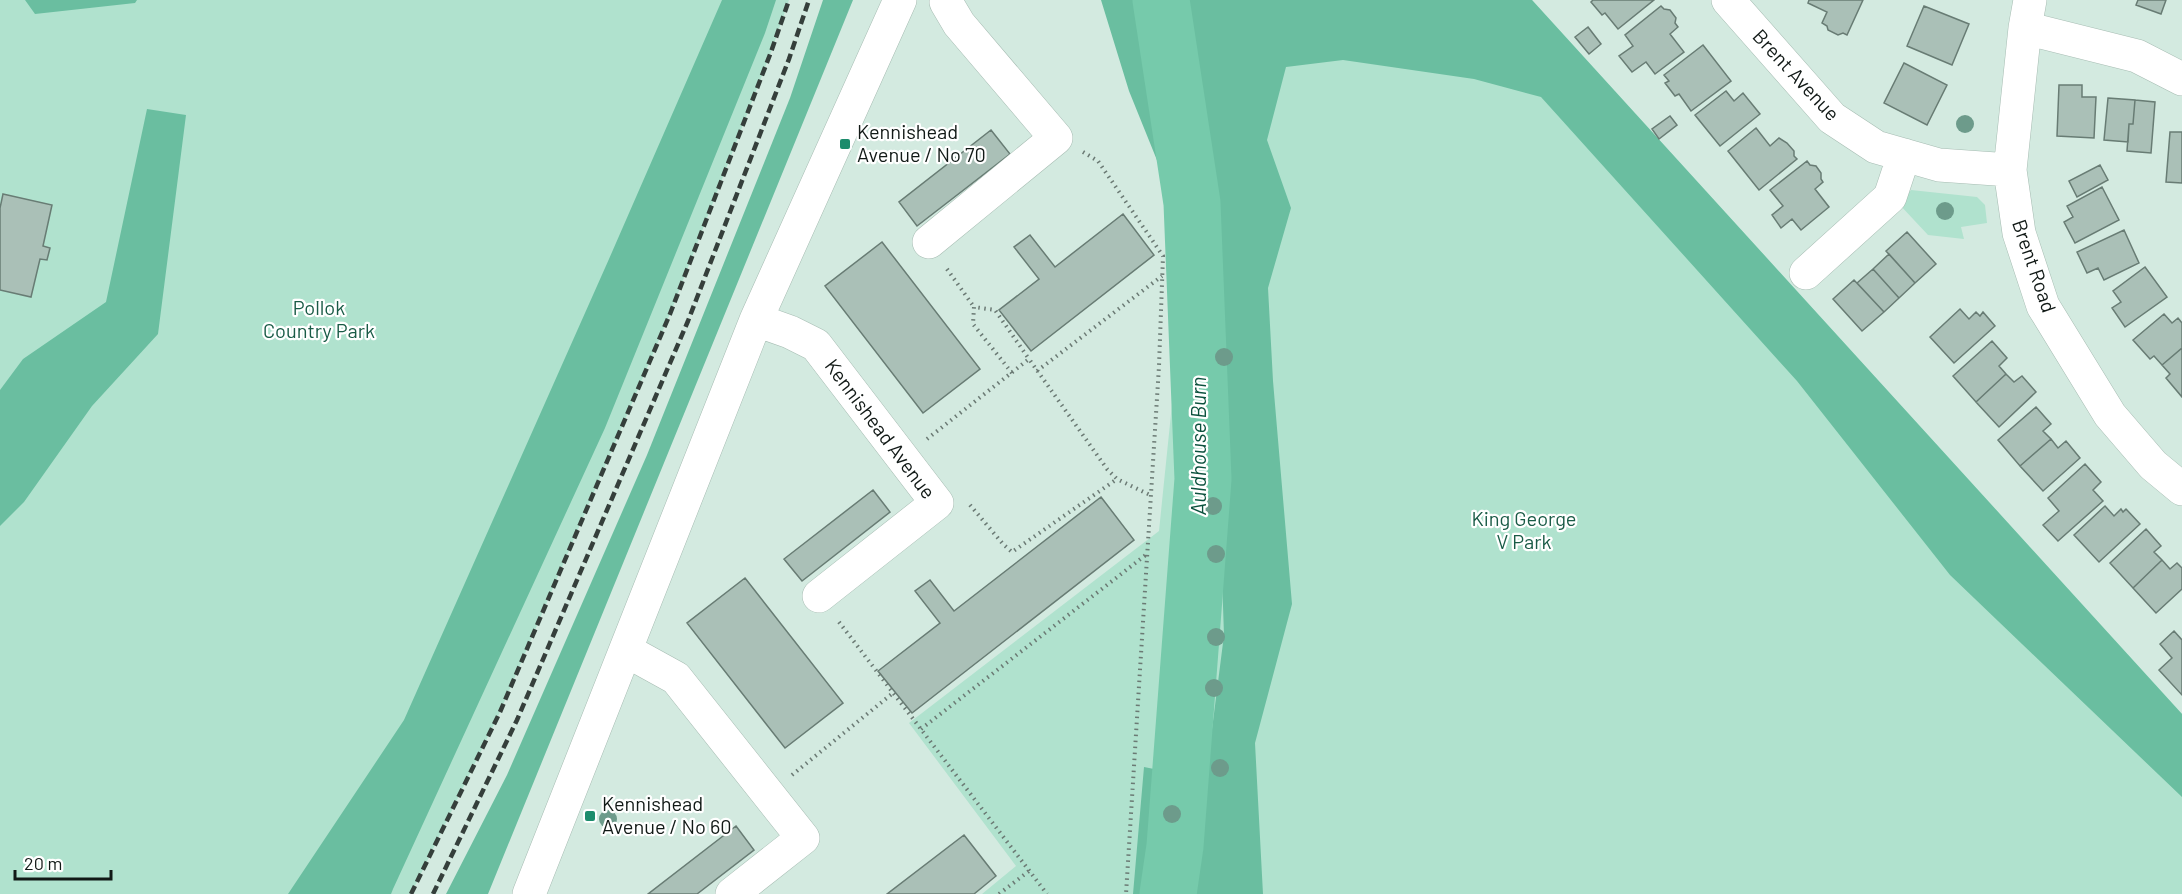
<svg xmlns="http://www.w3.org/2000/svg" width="2182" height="894" font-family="Barlow,sans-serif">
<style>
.green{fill:#b0e2ce}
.forest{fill:#6abea0}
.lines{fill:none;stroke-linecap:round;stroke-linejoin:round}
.river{stroke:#76caab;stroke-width:57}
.building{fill:#aac0b7;stroke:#687c74;stroke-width:1.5}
.street-casing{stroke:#a6bcb2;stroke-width:34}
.path{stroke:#6b7a74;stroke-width:4;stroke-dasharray:1.5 4.5;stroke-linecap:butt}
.street{stroke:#fff;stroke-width:33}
.rail{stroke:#353f3b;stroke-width:4.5;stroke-dasharray:9 4.5;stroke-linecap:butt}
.tree{fill:#6d9b8b}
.poi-dot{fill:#1c8c6c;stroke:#fff;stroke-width:2}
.labels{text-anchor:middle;stroke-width:4.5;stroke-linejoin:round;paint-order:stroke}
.street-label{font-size:20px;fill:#111916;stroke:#fff}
.poi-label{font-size:20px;fill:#111916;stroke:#fff;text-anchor:start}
.park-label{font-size:20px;fill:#195b46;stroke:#fff}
.water-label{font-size:21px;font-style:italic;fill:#0c523e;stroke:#fff}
</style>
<rect width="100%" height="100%" fill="#d3eae0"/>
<path class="green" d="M0,0H789L771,52L670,314L500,712L411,894H0Z
M1180,0H1532L2182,714V894H982L1016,866L909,723L1159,531L1186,268Z
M1911,190L1977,197L1985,205L1987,223L1961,227L1964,239L1928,235L1899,204Z"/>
<path class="forest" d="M25,0H137L135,3L35,14Z
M722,0H776L765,33L605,428L393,889L391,894H288L404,720L609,259Z
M823,0H853L488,894H446L507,775L647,455L790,98Z
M1101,0H1150L1171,120L1186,268L1167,185L1129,91Z
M1181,0H1532L2182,714V797L1950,575L1797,381L1541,97L1474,79L1343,60L1286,67L1267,140L1291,208L1268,288L1273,381L1292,604L1255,743L1263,894H1191L1224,635L1214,343L1206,219Z
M147,109L186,115L158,334L92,406L24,502L0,526V390L23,359L106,302Z
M1144,767L1169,772L1155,894H1133Z"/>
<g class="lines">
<path class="river" d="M1161,0L1192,203L1203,479L1175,846L1168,894"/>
</g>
<path class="building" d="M1593,0H1654L1618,29L1605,13L1602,15L1591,2Z
M1809,0H1863L1847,35L1843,33L1838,35L1828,30L1827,26L1822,23L1827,12L1808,3Z
M2138,0H2166L2161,14L2136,5Z
M1661,6L1664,9L1670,10L1676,18L1675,23L1678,27L1670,34L1684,52L1655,74L1646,62L1632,72L1619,56L1633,46L1625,35Z
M1924,6L1969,24L1952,65L1907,46Z
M1588,27L1601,44L1589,54L1575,37Z
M1703,45L1731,81L1691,111L1679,94L1675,96L1665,83L1669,81L1664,75Z
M1904,63L1947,85L1927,125L1884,103Z
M2059,85H2082V97H2096L2094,138L2057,136Z
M1726,91L1734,101L1743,93L1760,114L1720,146L1695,115Z
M2108,98L2135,100L2133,124H2129L2128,142L2104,140Z
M2135,100L2155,102L2151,153L2127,151L2129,124H2133Z
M1670,116L1677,125L1659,139L1652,129Z
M1756,128L1770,146L1779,138L1787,143L1794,151V156L1797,159L1759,190L1728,151Z
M991,130L1010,154L917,226L899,202Z
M2170,132H2182V183L2166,182Z
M1807,161L1810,165L1816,166L1821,173V179L1823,182L1815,189L1829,207L1801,230L1792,219L1781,228L1772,215L1783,206L1770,190Z
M2100,165L2108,180L2077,197L2069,181Z
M2102,187L2119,220L2075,243L2064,222L2073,217L2067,206Z
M3,194L52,205L43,246L50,248L47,260L40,259L31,297L0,290V208Z
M1123,214L1154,255L1031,351L999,310L1039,279L1014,247L1030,235L1055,267Z
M2124,230L2139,263L2104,280L2098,268L2087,273L2077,252Z
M1907,232L1936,264L1915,283L1886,251Z
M882,242L980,369L923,413L825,286Z
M1889,254L1915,283L1899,298L1873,269Z
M2145,267L2167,297L2125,327L2112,308L2121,302L2113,291Z
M1873,269L1899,298L1884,312L1857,283Z
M1854,280L1884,312L1862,331L1833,299Z
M1960,309L1969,319L1976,312L1980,316L1983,312L1995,326L1954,363L1930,337Z
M2164,314L2172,323L2178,318L2182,323V348L2162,365L2154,356L2150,359L2133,340Z
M1992,341L2007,358L1999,366L2006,374L1976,402L1953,376Z
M2182,348V397L2166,378L2170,374L2162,365Z
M2006,374L2014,382L2022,376L2036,392L1999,427L1976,402Z
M2036,407L2051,424L2043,431L2051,439L2020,466L1998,440Z
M2051,439L2058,448L2066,441L2080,458L2043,491L2020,466Z
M2085,464L2101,482L2093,490L2103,501L2058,541L2043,525L2059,511L2048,498Z
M873,490L890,512L802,581L784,559Z
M1101,497L1134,540L912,713L878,671L940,623L915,591L930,580L954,611Z
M2105,506L2114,516L2121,509L2123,512L2126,509L2140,524L2099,562L2074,535Z
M2146,529L2161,546L2154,552L2162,560L2133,588L2110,563Z
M2162,560L2170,569L2177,563L2182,568V589L2156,613L2133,588Z
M745,578L843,703L785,748L687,623Z
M2174,631L2182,640V695L2159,670L2172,658L2160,644Z
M736,826L754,850L697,894H648Z
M964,835L996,876L974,894H887Z"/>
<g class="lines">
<g class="street-casing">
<path id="street" d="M1728,0L1832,118L1876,147L1939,165L2010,170
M2030,0L2025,28L2010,170L2019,233L2043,306L2110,415L2153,465L2182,489
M2025,28L2137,56L2182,79
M929,242L1056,138L959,24L946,2
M1806,273L1890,197L1904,155
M756,320L790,332L816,345L937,503L819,596
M627,651L676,678L803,838L732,894
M529,894L756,320L900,0"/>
</g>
<path class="path" d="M1083,152L1098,161L1163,256L1159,366L1126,894
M947,269L974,307
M1037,371L1162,276
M1012,373L973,324L974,307L995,310L1029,359
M927,439L1029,359L1107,469L1117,479L1150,495
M970,505L1003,544L1012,552L1117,479
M839,622L1047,894
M921,729L1147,554
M792,775L893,693
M999,894L1029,871"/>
<use href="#street" class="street"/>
<path class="rail" d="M411,894L500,712L670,314L771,52L789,0
M433,894L517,720L688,321L789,59L809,0"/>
</g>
<g class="tree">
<circle cx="1965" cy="124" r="9"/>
<circle cx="1945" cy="211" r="9"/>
<circle cx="1224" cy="357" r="9"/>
<circle cx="1213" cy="506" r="9"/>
<circle cx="1216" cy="554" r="9"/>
<circle cx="1216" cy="637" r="9"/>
<circle cx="1214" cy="688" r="9"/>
<circle cx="1220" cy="768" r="9"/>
<circle cx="1172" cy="814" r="9"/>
<circle cx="608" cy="819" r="9"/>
</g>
<g class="poi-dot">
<rect x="839" y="138" width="12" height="12" rx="3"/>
<rect x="584" y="810" width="12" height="12" rx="3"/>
</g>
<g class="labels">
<g class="street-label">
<text transform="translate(1796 75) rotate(47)" y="7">Brent Avenue</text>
<text transform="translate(2034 266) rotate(71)" y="7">Brent Road</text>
<text transform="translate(880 429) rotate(53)" y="7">Kennishead Avenue</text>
</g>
<g class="poi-label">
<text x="857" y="139">Kennishead<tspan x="857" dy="23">Avenue / No 70</tspan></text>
<text x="602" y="811">Kennishead<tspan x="602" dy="23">Avenue / No 60</tspan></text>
</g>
<g class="park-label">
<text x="319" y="315">Pollok<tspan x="319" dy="23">Country Park</tspan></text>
<text x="1524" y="526">King George<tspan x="1524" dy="23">V Park</tspan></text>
</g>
<g class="water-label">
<text transform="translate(1199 446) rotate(-90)" y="7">Auldhouse Burn</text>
</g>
</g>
<path d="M15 870v9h96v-9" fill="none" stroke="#111916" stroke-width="3"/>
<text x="24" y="870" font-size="18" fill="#111916" stroke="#ffffff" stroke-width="4.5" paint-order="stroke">20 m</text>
</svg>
